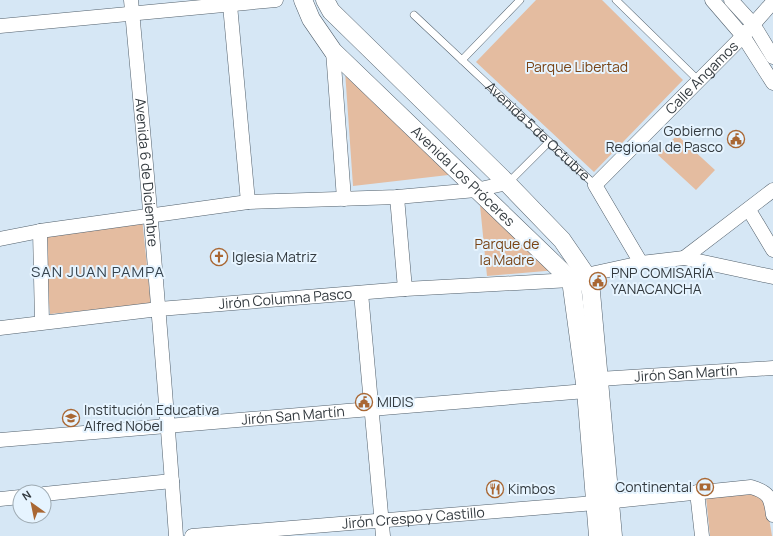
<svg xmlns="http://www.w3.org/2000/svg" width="773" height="536" font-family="Manrope,sans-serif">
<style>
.green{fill:#e4bca0}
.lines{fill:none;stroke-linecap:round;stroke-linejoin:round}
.service-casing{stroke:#52606c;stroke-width:8}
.minor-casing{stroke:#52606c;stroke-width:15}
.tertiary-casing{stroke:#52606c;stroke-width:19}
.service{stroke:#fff;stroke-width:7}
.minor{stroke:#fff;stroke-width:14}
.tertiary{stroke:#fff;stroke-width:18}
.labels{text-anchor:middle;stroke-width:4;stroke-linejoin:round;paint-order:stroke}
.park-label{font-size:14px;fill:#794416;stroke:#e6f4ff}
.street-label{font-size:14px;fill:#333a3f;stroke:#e6f4ff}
.poi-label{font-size:14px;fill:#333a3f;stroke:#e6f4ff;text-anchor:start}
.neighbourhood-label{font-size:15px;letter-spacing:1px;fill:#35434e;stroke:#e6f4ff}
</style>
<rect width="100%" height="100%" fill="#d6e7f5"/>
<path class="green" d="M536,0H602L683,80L594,172L476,62Z
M345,71L457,174L353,186Z
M677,135L715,170L696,190L658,155Z
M479,195L557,270L487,276Z
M142,218L151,304L50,314L43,232Z
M750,491L766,500L772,536H710L706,497Z"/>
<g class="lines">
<g class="service-casing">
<g id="service">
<path d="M616,0L698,80"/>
<path id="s1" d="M414,15L595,185"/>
<path d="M462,60L520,0"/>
<path d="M508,183L549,142"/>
</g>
</g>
<g class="minor-casing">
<g id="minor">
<path id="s2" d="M131,0C148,179 163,357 176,536"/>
<path d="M712,0L743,36L773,83"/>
<path d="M731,0L753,24L773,57"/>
<path d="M230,5L248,202"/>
<path d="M0,26L276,0"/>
<path d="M333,51L344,199"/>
<path d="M397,197L405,289"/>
<path d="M749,210L773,250"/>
<path d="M40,231L42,322"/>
<path d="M0,239L40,231L248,202L397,197L476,190L507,183"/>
<path d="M684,258L773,190"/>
<path id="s3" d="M641,263L595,185L743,36L773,2"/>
<path d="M586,275L641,263L684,258L773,277"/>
<path d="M361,293L383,536"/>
<path id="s4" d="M0,328L159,309L405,289L571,280"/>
<path id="s5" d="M599,379L773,368"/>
<path id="s6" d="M0,440L586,391"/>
<path d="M697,492L702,536"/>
<path d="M44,494L172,481"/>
<path d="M0,499L20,497"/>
<path id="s7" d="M192,536L595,503L751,487C769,492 771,498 773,515"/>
</g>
</g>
<g class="tertiary-casing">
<g id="tertiary">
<path id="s8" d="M303,0L311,19L333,51L571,280L586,391L598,536"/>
<path d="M325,0L331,11L507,183L562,240L586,275L591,292L613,536"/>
</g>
</g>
<use href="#service" class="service"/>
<use href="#minor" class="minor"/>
<use href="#tertiary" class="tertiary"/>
</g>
<defs>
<g id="civic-ring" transform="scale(0.9)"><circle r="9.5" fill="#e6f4ff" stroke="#a96733" stroke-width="1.5"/><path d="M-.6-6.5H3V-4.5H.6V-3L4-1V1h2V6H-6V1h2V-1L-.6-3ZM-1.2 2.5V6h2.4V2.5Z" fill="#a96733"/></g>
<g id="church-ring" transform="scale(0.9)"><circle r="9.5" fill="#e6f4ff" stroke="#a96733" stroke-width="1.5"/><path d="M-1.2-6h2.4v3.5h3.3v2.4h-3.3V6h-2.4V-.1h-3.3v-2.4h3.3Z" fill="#a96733"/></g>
<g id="school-ring" transform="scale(0.9)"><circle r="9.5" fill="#e6f4ff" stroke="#a96733" stroke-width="1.5"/><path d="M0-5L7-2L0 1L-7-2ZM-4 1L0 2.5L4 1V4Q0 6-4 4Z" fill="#a96733"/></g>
<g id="bank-ring" transform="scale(0.9)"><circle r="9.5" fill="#e6f4ff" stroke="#a96733" stroke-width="1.5"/><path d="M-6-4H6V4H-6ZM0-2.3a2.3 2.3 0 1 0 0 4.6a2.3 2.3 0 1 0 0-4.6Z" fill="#a96733"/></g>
<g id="restaurant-ring" transform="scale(0.9)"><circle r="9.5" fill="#e6f4ff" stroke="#a96733" stroke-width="1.5"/><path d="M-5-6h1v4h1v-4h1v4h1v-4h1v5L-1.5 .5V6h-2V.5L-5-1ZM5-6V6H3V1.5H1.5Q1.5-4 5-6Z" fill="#a96733"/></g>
</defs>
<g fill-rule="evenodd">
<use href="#civic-ring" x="736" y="139"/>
<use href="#church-ring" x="219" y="257"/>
<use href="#civic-ring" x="598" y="281"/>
<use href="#civic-ring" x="364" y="402"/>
<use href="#school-ring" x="71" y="418"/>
<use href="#bank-ring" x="705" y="487"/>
<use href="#restaurant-ring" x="495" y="489"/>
</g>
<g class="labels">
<g class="park-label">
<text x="577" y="72">Parque Libertad</text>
<text x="507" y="249">Parque de<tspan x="507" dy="16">la Madre</tspan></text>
</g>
<g class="street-label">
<text dy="5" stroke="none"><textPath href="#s3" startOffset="242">Calle Angamos</textPath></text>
<text dy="5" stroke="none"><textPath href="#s1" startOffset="170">Avenida 5 de Octubre</textPath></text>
<text dy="5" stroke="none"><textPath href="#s2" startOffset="173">Avenida 6 de Diciembre</textPath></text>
<text dy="5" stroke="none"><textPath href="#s8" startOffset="240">Avenida Los Próceres</textPath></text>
<text dy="5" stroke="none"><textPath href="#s4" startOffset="287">Jirón Columna Pasco</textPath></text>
<text dy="5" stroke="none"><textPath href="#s5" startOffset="87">Jirón San Martín</textPath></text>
<text dy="5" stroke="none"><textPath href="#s6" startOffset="294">Jirón San Martín</textPath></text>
<text dy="5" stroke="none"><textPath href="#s7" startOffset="222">Jirón Crespo y Castillo</textPath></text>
</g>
<g class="poi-label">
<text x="723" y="136" text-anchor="end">Gobierno<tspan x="723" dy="16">Regional de Pasco</tspan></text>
<text x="232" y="262">Iglesia Matriz</text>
<text x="611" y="278">PNP COMISARÍA<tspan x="611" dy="16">YANACANCHA</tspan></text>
<text x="377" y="407">MIDIS</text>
<text x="84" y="415">Institución Educativa<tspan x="84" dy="16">Alfred Nobel</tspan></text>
<text x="692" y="492" text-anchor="end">Continental</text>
<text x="508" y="494">Kimbos</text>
</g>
<g class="neighbourhood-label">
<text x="98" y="277">SAN JUAN PAMPA</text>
</g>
</g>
<g transform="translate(32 504) rotate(327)"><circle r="19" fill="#e6f4ff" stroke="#9eaab2"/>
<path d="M0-3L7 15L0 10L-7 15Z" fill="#a96733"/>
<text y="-6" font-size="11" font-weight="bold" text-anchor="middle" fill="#333a3f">N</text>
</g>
</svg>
